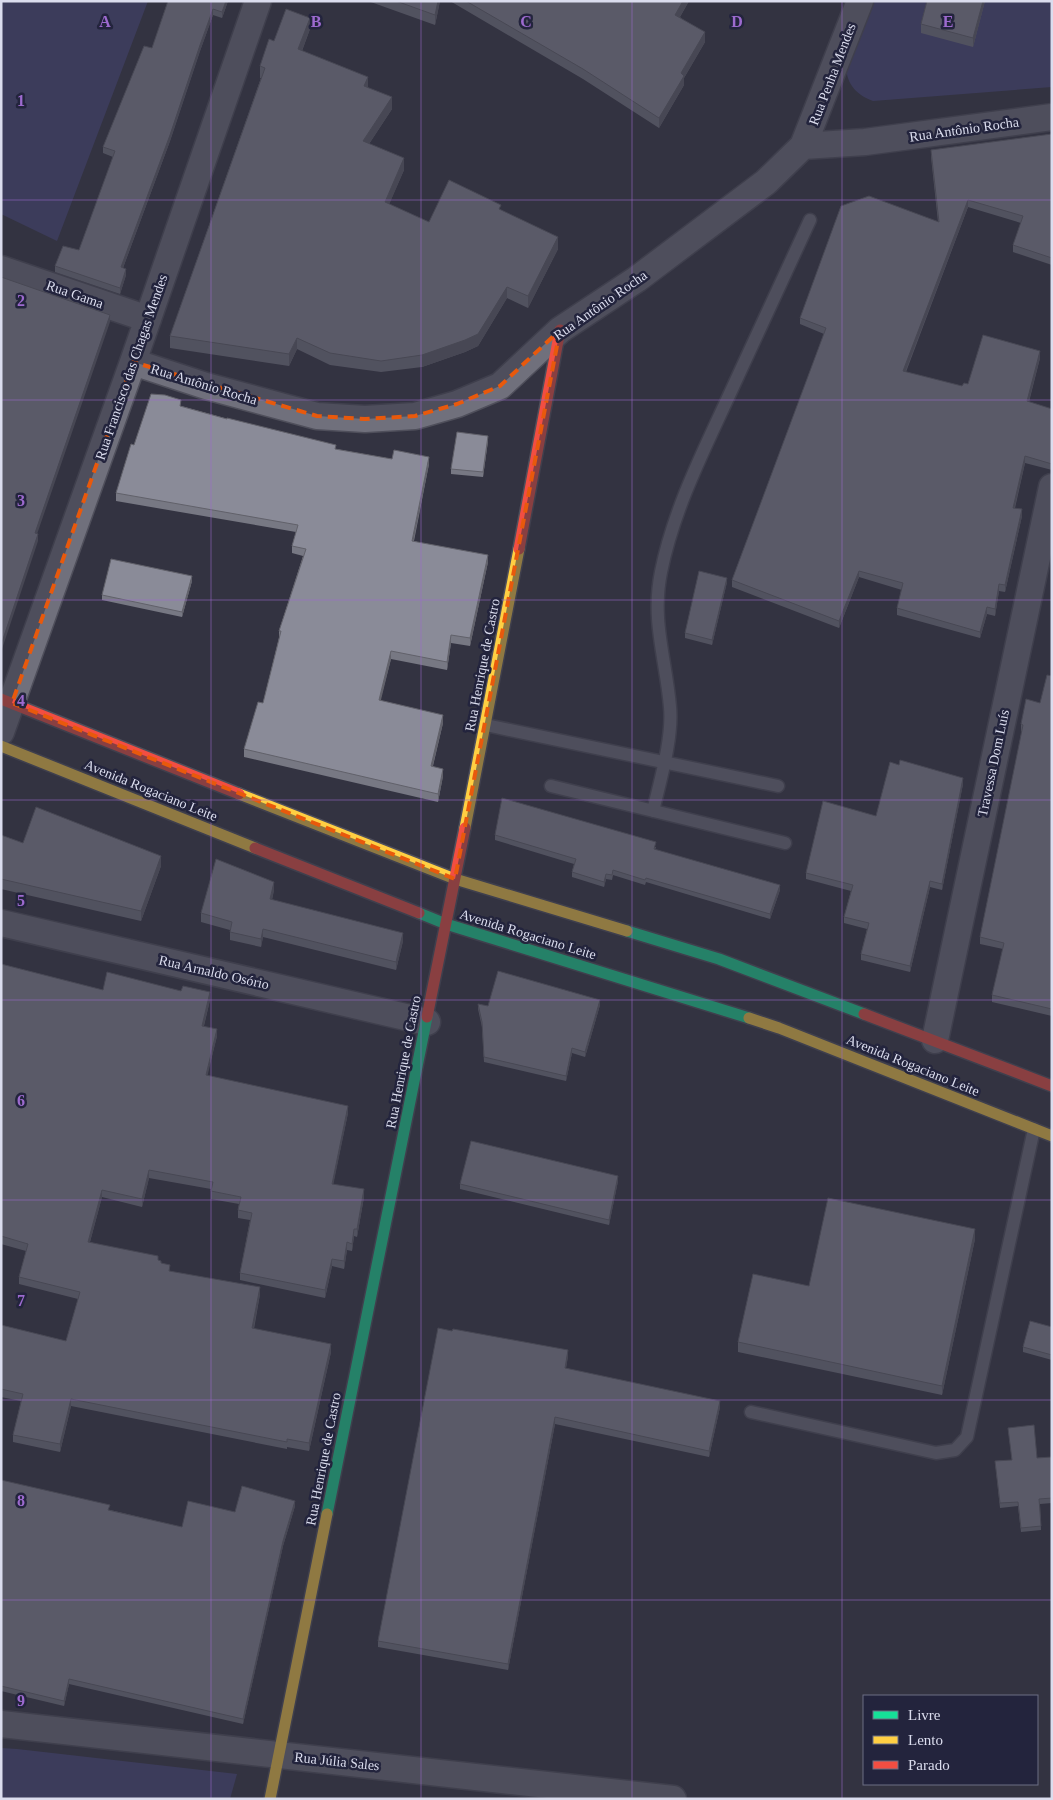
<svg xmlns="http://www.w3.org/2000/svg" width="1053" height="1800" font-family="Georgia,serif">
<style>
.green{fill:#48477a}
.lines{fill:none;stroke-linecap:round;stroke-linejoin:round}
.lane-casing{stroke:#4f4f5b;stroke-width:15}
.street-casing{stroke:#4f4f5b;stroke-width:29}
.fast-casing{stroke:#4f4f5b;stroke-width:14}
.slow-casing{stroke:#4f4f5b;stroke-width:14}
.jam-casing{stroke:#4f4f5b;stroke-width:14}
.lane{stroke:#70707c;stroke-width:12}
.street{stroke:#70707c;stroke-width:26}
.fast{stroke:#16e098;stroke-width:11}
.slow{stroke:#ffcf43;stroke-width:11}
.jam{stroke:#f24e42;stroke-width:11}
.wall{fill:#777883}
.shaded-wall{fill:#61616a}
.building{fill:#8a8b98;stroke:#61616a}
.marked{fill:none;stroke:#e8590c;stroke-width:4;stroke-dasharray:10 6;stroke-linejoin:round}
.grid{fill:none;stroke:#9d6acf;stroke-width:1;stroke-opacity:0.55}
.labels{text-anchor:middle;stroke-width:5;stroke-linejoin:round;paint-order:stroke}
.street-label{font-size:14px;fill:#dbddee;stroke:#23243d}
.grid-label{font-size:16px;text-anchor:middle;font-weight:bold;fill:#9d6acf;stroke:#23243d;stroke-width:5;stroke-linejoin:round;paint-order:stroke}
</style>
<rect width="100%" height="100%" fill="#333341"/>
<path class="green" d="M1,1H148L57,241L1,214Z
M869,1H1052V87L873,101C857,95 847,85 846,67C846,58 865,13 869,1Z
M1,1748L17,1749L237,1774L230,1799H1Z"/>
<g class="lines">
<g class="lane-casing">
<path id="lane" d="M486,725L778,786
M551,786L785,843
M653,811C660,781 673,738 670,707C666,659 651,621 661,572C673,512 701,456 726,402C754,341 782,281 810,220
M751,1412L936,1453L955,1450L967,1437L1034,1129"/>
</g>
<g class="street-casing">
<path id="street" d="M803,146L860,1
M1,269L148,319
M133,362L206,386L317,416L365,419L415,416L457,404L500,386L560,330L637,279L766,182L803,146L865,142L1052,117
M1,732L133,362L258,1
M1,923L427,1022
M935,1040L1052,487
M1,1724L673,1799"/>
</g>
<g class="fast-casing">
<path id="fast" d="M419,913L446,924L749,1018
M627,931L719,959L864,1014
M327,1514L427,1017"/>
</g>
<g class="slow-casing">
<path id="slow" d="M1,746L255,848
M239,794L455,879L627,931
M465,828L519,549
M749,1018L779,1028L1052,1136
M270,1799L327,1514"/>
</g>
<g class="jam-casing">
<path id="jam" d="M519,549L560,330
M1,699L239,794
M255,848L419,913
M864,1014L1052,1086
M427,1017L465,828"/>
</g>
<use href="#lane" class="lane"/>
<use href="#street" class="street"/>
<use href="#fast" class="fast"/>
<use href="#slow" class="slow"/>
<use href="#jam" class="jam"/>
</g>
<path class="wall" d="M168,1H228L222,18L213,15L200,51L170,141L123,268L126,275L120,294L55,272V266L79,250L113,157L103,153V147L152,48Z
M368,1H440L435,25Z
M450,1H689L680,17L705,42L684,78V85L659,128L583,79Z
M927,1H985L973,47L921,33V24Z
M310,29L302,51L368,88L392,109L369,144L404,170L389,204L429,222L501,210L558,249L528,308L507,298L478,346L465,352L422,367L381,372L330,365L297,349L289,366L170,348V336L261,78H260V66L274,41Z
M1052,134V265L1013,252V245L1021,223L968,207L906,372L962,386L1040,358L1029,402L1052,409V470L1025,463L1015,508L1022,516L1005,592L999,591L995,616L987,614L980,638L897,615V608L902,590L859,577L839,628L732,587V580L824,334L800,324V318L938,222L931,157V150Z
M181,406L336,449L392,459L429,464L414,541L488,562L470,646L451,643L447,670L391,659L380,701L443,723L433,766L443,776L438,802L244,757V749L263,703L279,638V631L303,556L292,553V546L296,532L116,501V493L134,445Z
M488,441L483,477L451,474V469Z
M192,581L182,617L102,600V595Z
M727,582L712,645L685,638V633Z
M1052,676V1016L992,1002V995L1003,949L980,944V937L1022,731H1021V724L1040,703Z
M963,784L942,890L930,887L910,972L861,960V954L867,929L844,923V917L851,891L806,879V873L876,816Z
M1,835L23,843L161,866L141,921L1,889Z
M495,835L656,847L655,850L780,890L770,919L646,882L645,885L613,875L612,880L606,879L604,887L572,877V872L574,864L495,840Z
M274,890L272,900L403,941L396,970L263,937L261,947L230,940V930L201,922V913Z
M1,964L103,990L210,1000L204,1026L217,1036L207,1075L348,1113L333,1184L364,1197L357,1237L354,1236L352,1251L347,1250L344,1269L332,1266L325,1298L240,1280V1273L250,1220L238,1218V1210L239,1204L211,1199V1189L149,1178L142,1207L102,1197L90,1242L158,1260L170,1271L260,1294L254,1329L331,1352L309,1451L287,1447V1449L71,1406L60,1452L13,1442V1435L21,1401L1,1397V1325L66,1341L78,1299L19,1284V1277L26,1251L1,1244Z
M478,1004L488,1006L600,1005L585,1057L572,1053L566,1081L484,1062L482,1027L478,1009Z
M618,1181L609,1225L460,1189V1184Z
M975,1239L942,1395L738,1352V1342L809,1286Z
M1052,1327V1360L1023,1352V1347Z
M568,1356L566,1368L720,1407L709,1457L555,1424L508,1670L378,1647V1641Z
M1008,1428L1037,1458L1052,1457V1503L1040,1504L1041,1530L1021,1532L1018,1506L1000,1508L995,1461L1012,1460Z
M1,1480L110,1510L182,1527L235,1512L295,1506L283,1546L243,1724L69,1684L64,1706L1,1691Z"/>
<path class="shaded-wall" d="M226,1H228L222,18V12Z
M438,1H440L435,25V15Z
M683,1H689L675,25V15Z
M983,1H985L973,47V38Z
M213,9V15L200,51L170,141L121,273V267Z
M310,18V29L298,61V49Z
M705,32V42L684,78V85L659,128V118L681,73Z
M368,77V89L364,86Z
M392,97V109L363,153V141Z
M404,158V170L385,214V202Z
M968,200V207L903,378V371Z
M558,237V249L528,308V296Z
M126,269V275L120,294V288Z
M507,287V298L478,346L465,352L422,367V355Z
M110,315V322L35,540V533Z
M297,338V349L289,366V354Z
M1040,351V358L1027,408V401Z
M488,436V441L483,477V472Z
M1025,456V463L1013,514V508Z
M429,457V464L412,548V541Z
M1022,509V516L1005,592V585Z
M38,534V541L1,652V645Z
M488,555V562L470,646V638Z
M859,571V577L839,628V621Z
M192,576V581L182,617V612Z
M727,578V582L712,645V640Z
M999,584V591L995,616V609Z
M987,607V614L980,638V632Z
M451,635V643L447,670V662Z
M391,651V659L379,708V700Z
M443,715V723L431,773V766Z
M443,769V776L438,802V794Z
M963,778V784L942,890V884Z
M161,856V866L141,921V911Z
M606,874V879L604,887V882Z
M930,881V887L910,972V966Z
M274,882V890L270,908V899Z
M780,885V890L770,919V914Z
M263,929V937L261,947V939Z
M403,933V941L396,970V962Z
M210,992V1000L202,1033V1026Z
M600,1000V1005L585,1057V1052Z
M217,1029V1036L206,1082V1075Z
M572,1048V1053L566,1081V1076Z
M348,1106V1113L332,1191V1184Z
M149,1170V1178L142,1207V1199Z
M618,1176V1181L609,1225V1220Z
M364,1189V1197L357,1237V1229Z
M102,1190V1197L88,1249V1242Z
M354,1229V1236L352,1251V1244Z
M975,1229V1239L942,1395V1386Z
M347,1242V1250L344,1269V1261Z
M332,1259V1266L325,1298V1290Z
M260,1287V1294L252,1336V1328Z
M331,1344V1352L309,1451V1443Z
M568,1350V1356L565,1374V1368Z
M71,1399V1406L60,1452V1444Z
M720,1401V1407L709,1457V1451Z
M555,1417V1424L508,1670V1664Z
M295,1501V1506L283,1546L243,1724V1719L283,1541Z
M69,1679V1684L64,1706V1701Z"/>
<path class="building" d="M168,1H226L222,12L213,9L200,45L170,135L121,267L126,269L120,288L55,266L63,246L79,250L115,151L103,147L144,46L152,48Z
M396,1H438L435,15Z
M466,1H683L675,15L705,32L681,73L684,76L659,118L583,69Z
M927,1H983L973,38L921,24Z
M286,9L310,18L298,49L368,77L364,86L392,97L363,141L404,158L385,202L429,222L449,180L501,205L499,209L558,237L528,296L507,287L478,334L465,340L422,355L381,361L330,353L297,338L289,354L170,336L265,68L260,66L269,39L274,41Z
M1052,134V258L1013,245L1023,216L968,200L903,371L962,386L964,383L968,384L983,335L1040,351L1027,401L1052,409V464L1025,456L1013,508L1022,509L1005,585L999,584L995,609L987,607L980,632L897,608L903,583L859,571L839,621L732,580L826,328L800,318L841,206L869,196L939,222L931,150Z
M1,277L110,315L35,533L38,534L1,645Z
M151,394L165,395L181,400L180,406L227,419V418L336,445L335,449L392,459L394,450L429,457L412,541L488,555L470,638L451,635L447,662L391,651L379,700L443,715L431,766L443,769L438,794L244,749L258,702L263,703L281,631H279L306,549L292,546L298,525L116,493L131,444L134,445Z
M457,432L488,436L483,472L451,469Z
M111,559L192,576L182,612L102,595Z
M699,571L727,578L712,640L685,633Z
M1047,675L1052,676V1009L992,995L1004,943L980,937L1023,725L1021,724L1026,699L1040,703Z
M900,760L963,778L942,884L930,881L910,966L861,954L869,923L844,917L853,885L806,873L823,801L876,816L890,762L899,765Z
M502,798L656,842L654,849L780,885L770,914L646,878L645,880L613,870L612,875L606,874L604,882L572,872L576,859L495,835Z
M36,807L161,856L141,911L1,879V835L23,843Z
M216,859L274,882L270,899L403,933L396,962L263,929L261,939L230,932L232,922L201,913Z
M1,964L103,990L107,972L181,991L183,986L210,992L202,1026L217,1029L206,1075L348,1106L332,1184L364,1189L357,1229H354L352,1244L347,1242L344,1261L332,1259L325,1290L240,1273L252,1213L238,1210L241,1197L211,1191L213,1182L149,1170L142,1199L102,1190L88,1242L158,1256V1260L161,1261V1263L170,1265L169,1271L260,1287L252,1328L331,1344L309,1443L287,1439V1442L71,1399L60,1444L13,1435L23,1394L1,1389V1325L66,1341L80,1292L19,1277L28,1244L1,1236Z
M498,971L600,1000L585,1052L572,1048L566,1076L484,1057L482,1022L478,1004L488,1006Z
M471,1141L618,1176L609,1220L460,1184Z
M828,1198L975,1229L942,1386L738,1342L753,1274L809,1286Z
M1030,1321L1052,1327V1355L1023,1347Z
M438,1328L452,1331L453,1329L568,1350L565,1368L720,1401L709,1451L555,1417L508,1664L378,1641Z
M1034,1425L1037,1458L1052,1457V1498L1039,1499L1041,1526L1021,1528L1018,1502L1000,1503L995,1461L1012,1460L1008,1428Z
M1,1480L110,1505L108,1510L182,1527L188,1501L235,1512L242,1486L295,1501L283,1541L243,1719L69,1679L64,1701L1,1686Z"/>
<path d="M0 0H1053V1800H0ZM560,330L455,879L12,703L133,362L317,416L365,419L415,416L457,404L500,386Z" fill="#333341" fill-opacity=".55" fill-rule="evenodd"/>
<path class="marked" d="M560,330L455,879L12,703L133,362L317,416L365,419L415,416L457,404L500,386Z"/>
<path class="grid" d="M211,1V1799M421,1V1799M632,1V1799M842,1V1799M1,200H1052M1,400H1052M1,600H1052M1,800H1052M1,1000H1052M1,1200H1052M1,1400H1052M1,1600H1052"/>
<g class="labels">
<g class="street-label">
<text transform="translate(832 74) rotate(-69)" y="5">Rua Penha Mendes</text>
<text transform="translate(964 129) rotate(-8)" y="5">Rua Antônio Rocha</text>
<text transform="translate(75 294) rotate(19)" y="5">Rua Gama</text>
<text transform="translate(600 305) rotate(-35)" y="5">Rua Antônio Rocha</text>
<text transform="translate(131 367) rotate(-71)" y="5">Rua Francisco das Chagas Mendes</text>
<text transform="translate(204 384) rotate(17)" y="5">Rua Antônio Rocha</text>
<text transform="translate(482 665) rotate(-79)" y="5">Rua Henrique de Castro</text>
<text transform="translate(993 763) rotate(-78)" y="5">Travessa Dom Luís</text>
<text transform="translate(151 790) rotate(22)" y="5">Avenida Rogaciano Leite</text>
<text transform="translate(528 934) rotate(17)" y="5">Avenida Rogaciano Leite</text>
<text transform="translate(214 972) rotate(13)" y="5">Rua Arnaldo Osório</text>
<text transform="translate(403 1062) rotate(-79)" y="5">Rua Henrique de Castro</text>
<text transform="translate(913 1065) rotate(22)" y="5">Avenida Rogaciano Leite</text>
<text transform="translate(323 1459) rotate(-79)" y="5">Rua Henrique de Castro</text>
<text transform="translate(337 1761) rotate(6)" y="5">Rua Júlia Sales</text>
</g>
</g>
<g class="grid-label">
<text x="105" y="27">A</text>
<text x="316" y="27">B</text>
<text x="526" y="27">C</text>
<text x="737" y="27">D</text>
<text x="948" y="27">E</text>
<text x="21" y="106">1</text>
<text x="21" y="306">2</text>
<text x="21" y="506">3</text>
<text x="21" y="706">4</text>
<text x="21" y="906">5</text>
<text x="21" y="1106">6</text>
<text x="21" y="1306">7</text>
<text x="21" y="1506">8</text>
<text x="21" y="1706">9</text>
</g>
<rect width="1053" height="1800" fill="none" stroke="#dbddee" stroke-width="5"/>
<rect x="863" y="1695" width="175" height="90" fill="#23243d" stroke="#6d6e84"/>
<rect x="873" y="1711" width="25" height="8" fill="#16e098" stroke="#6d6e84"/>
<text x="908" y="1720" font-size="15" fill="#dbddee">Livre</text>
<rect x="873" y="1736" width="25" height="8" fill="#ffcf43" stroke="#6d6e84"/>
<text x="908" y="1745" font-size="15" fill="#dbddee">Lento</text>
<rect x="873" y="1761" width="25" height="8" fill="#f24e42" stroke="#6d6e84"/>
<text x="908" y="1770" font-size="15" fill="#dbddee">Parado</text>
</svg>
